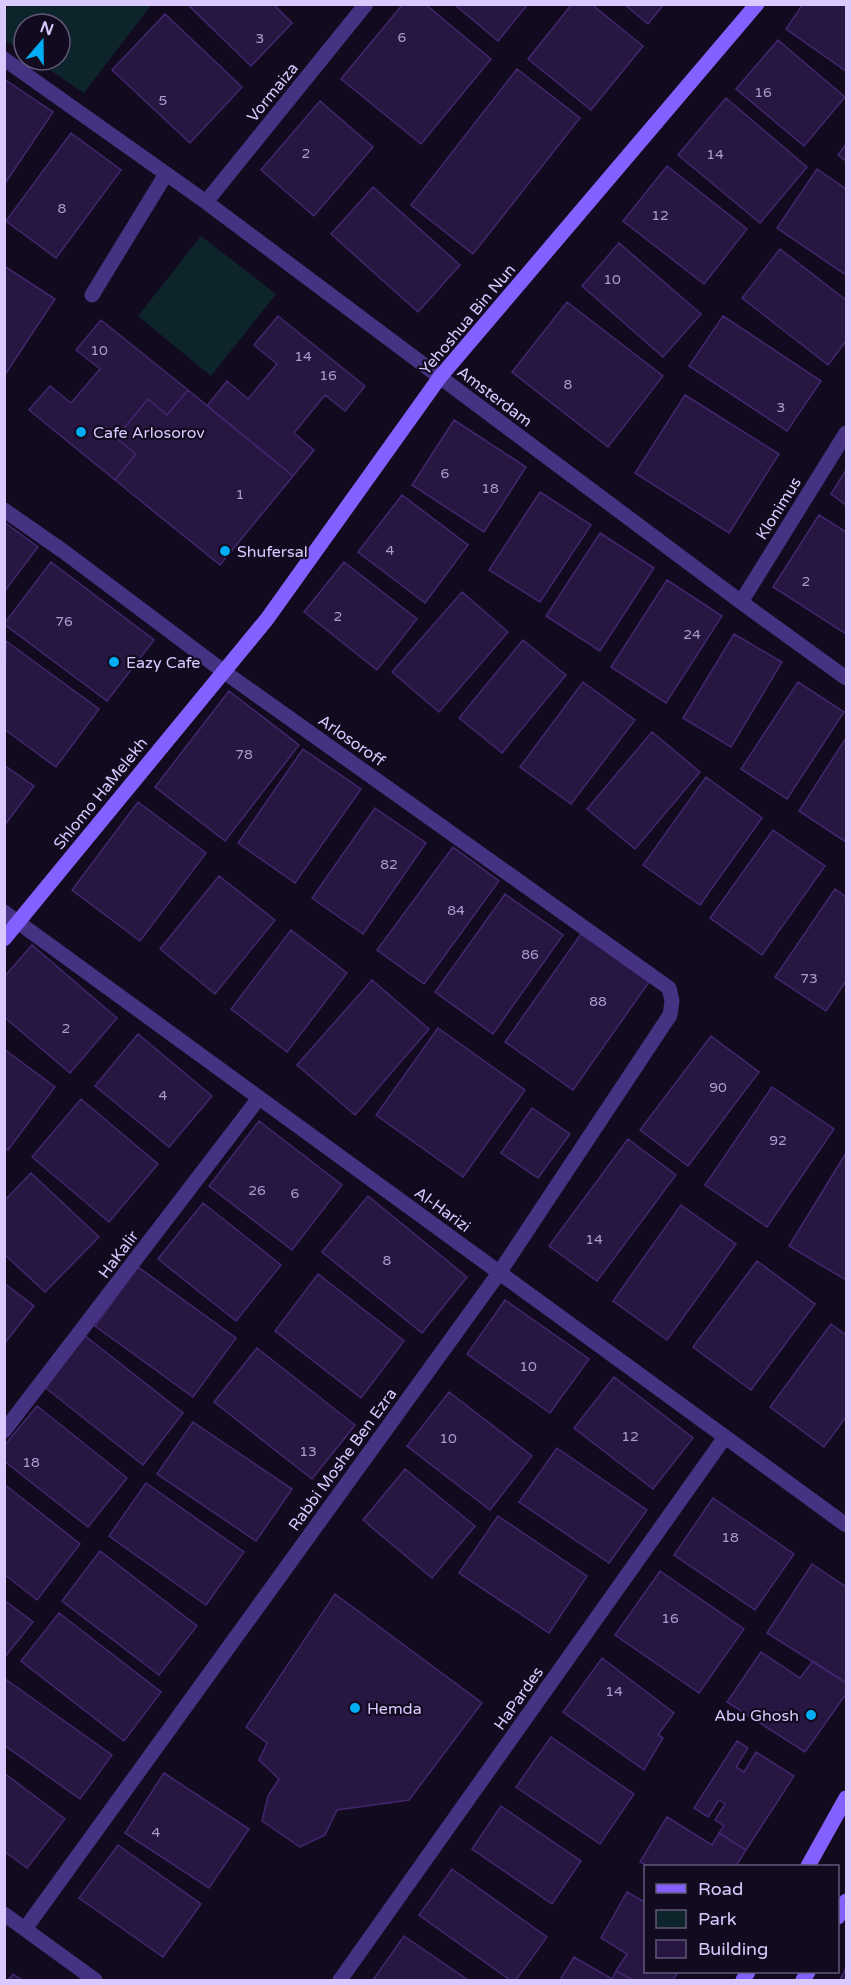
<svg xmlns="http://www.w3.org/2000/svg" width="851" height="1985" font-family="'Varela Round',sans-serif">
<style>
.green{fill:#0d252a}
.building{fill:#271642;stroke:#43266f;stroke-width:1.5}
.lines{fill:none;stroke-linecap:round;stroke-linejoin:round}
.lane{stroke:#453282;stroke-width:15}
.street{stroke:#453282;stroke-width:15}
.secondary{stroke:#8360ff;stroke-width:15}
.poi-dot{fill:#00acf4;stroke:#120b1f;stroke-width:2}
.labels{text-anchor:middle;stroke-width:4.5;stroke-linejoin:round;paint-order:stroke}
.number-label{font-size:14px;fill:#ad9cd0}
.street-label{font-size:16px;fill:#dac9ff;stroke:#120b1f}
.poi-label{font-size:16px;fill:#dac9ff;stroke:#120b1f;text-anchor:start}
</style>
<rect width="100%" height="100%" fill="#120b1f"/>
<path class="green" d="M9,4H151V5L84,93L35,60H60V24H24V53L5,40V11Z
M201,236L276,294L211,376L138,316Z"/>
<path class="building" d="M187,4H273L292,23L251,66Z
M403,4H425L491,59L421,144L341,79Z
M454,4H528L498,41Z
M572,4H591L643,46L591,110L528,59Z
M624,4H664L648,24Z
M803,4H846V71L786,29Z
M165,14L242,87L190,143L112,70Z
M778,40L845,97L804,146L736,89Z
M517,69L580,118L473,254L411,205Z
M4,79L53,112L4,185Z
M726,98L807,167L760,223L678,155Z
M320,101L373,147L314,216L261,170Z
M71,133L121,170L56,258L6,221Z
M846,144V161L838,155Z
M667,166L747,229L704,284L623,221Z
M817,169L846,189V275L777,228Z
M373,187L460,265L418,312L331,234Z
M619,243L701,314L663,357L582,286Z
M780,249L846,300V341L828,365L742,298Z
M4,266L55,299L4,376Z
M567,302L663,376L608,447L512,372Z
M278,316L365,386L345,411L325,395L294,433L314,450L293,476L207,406L227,381L248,399L277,364L254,345Z
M723,316L821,381L787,431L689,366Z
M101,320L188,390L167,415L148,399L116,438L136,454L115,480L29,410L50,386L71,403L100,369L76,350Z
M188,390L293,476L220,565L115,480L136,454L116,438L148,399L167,415Z
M685,395L779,454L729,533L635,473Z
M454,420L526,467L484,532L412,485Z
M846,470V505L831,494Z
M540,492L591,525L540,602L489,570Z
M402,495L468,545L425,603L358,552Z
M819,515L846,532V634L773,587Z
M4,522L38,547L4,592Z
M600,533L654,568L600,651L546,616Z
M51,562L154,640L107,701L4,624Z
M344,562L417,619L377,670L304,612Z
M667,580L722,616L666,703L611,667Z
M462,592L508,632L439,712L392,672Z
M734,634L782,662L731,747L683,718Z
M523,640L566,675L502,753L459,718Z
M6,641L99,709L56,767L4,729Z
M583,682L635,720L571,804L520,767Z
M798,682L844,712L787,799L741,769Z
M229,691L299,745L225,841L155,787Z
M652,732L700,772L635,849L587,809Z
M846,738V842L799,811Z
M303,749L361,789L295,883L238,843Z
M4,765L34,786L4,826Z
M706,777L762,818L700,905L643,865Z
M138,802L206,853L140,941L72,890Z
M375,808L426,843L363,934L312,898Z
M773,830L825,866L762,955L710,918Z
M453,847L499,881L424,984L377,950Z
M219,876L275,920L215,994L160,949Z
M835,889L846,897V981L826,1011L775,977Z
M505,894L563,935L493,1034L435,992Z
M291,930L347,973L287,1052L231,1009Z
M581,934L649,982L573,1090L505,1042Z
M32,945L117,1018L70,1073L4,1017V977Z
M372,980L429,1029L355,1115L297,1065Z
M438,1028L525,1090L463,1177L376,1115Z
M138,1034L212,1096L169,1147L95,1086Z
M711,1036L759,1072L688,1166L640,1130Z
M4,1049L55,1087L8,1150L4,1148Z
M772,1087L834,1129L767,1227L705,1185Z
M81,1099L158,1164L109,1222L32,1157Z
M532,1108L570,1134L538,1178L501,1153Z
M259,1121L342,1185L292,1250L209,1186Z
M628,1139L676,1175L597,1281L549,1246Z
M846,1153V1280L789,1246Z
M31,1173L99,1237L45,1292L4,1254V1201Z
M368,1196L467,1277L422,1333L322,1252Z
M203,1203L281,1265L236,1321L158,1259Z
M681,1205L736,1244L667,1340L613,1301Z
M757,1261L815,1304L751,1390L693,1347Z
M138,1267L236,1338L193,1397L95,1326Z
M318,1274L404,1341L361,1398L275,1331Z
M4,1283L34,1306L4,1344Z
M505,1300L589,1359L550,1413L467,1354Z
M831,1324L846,1335V1417L824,1447L770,1407Z
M84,1335L183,1413L143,1465L43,1386Z
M257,1348L355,1425L312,1479L214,1402Z
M614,1377L693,1438L653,1489L574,1428Z
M449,1392L532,1456L490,1510L407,1446Z
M37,1406L127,1478L88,1527L4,1461V1446Z
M193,1422L292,1489L256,1541L157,1474Z
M557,1448L647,1510L609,1563L519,1502Z
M405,1469L475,1526L432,1578L363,1520Z
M146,1483L244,1552L206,1605L109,1536Z
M4,1484L80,1544L37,1600L4,1574Z
M713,1498L794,1554L755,1610L674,1555Z
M498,1516L587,1576L549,1633L459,1573Z
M100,1551L197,1626L159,1675L62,1601Z
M812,1564L846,1587V1683L767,1633Z
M660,1571L744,1629L699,1693L615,1635Z
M335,1594L482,1703L409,1800L337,1810L325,1835L300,1847L262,1821L268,1796L279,1779L259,1760L267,1743L246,1727Z
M4,1600L33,1622L4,1658Z
M59,1613L161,1692L124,1741L21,1661Z
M761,1652L800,1678L813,1661L846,1683V1694L805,1752L727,1702Z
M602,1658L674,1713L658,1735L663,1738L644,1770L563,1712Z
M4,1678L112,1755L80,1799L4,1745Z
M551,1737L634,1794L600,1844L516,1787Z
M737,1741L748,1748L736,1767L744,1772L756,1752L794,1776L746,1850L719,1833L724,1826L715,1820L725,1804L719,1800L708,1817L694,1808Z
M4,1773L65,1819L27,1868L4,1851Z
M164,1773L249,1829L209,1888L125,1833Z
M501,1806L581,1861L552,1904L472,1849Z
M667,1817L712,1845L719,1833L746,1850L736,1866H648L640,1862Z
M118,1845L201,1904L163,1957L79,1898Z
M452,1869L547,1937L516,1980H510L419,1915Z
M627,1892L646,1903V1972H678L673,1980H633L616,1971L627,1954L601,1938Z
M404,1936L468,1980H373Z
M574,1957L612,1979L616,1971L633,1980H560Z
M846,1968V1980H840Z
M13,1974L22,1980H8Z"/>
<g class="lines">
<path class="lane" d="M92,295L166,174"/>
<path class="street" d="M4,59L206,202L741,602L846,678
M206,202L366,4
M4,510L63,551L223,671L669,988L672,1001L670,1015L499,1273L25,1929
M741,602L846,433
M4,912L846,1525
M4,1431L259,1098
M4,1914L95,1980
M340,1980L725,1437"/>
<path class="secondary" d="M4,939L267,619L440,377L757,4
M808,1866L846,1798
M838,1917L846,1901
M743,1980L748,1972
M803,1980L808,1972"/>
</g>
<g class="poi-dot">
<circle cx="81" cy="432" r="6"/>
<circle cx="225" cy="551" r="6"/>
<circle cx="114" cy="662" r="6"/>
<circle cx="355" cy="1708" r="6"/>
<circle cx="811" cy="1715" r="6"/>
</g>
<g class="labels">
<g class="number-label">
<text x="402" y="42">6</text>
<text x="260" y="43">3</text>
<text x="763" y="97">16</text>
<text x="163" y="105">5</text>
<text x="306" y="158">2</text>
<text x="715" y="159">14</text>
<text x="62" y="213">8</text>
<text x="660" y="220">12</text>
<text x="612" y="284">10</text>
<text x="99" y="355">10</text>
<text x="303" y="361">14</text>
<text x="328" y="380">16</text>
<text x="568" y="389">8</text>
<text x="781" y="412">3</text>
<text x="445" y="478">6</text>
<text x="490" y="493">18</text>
<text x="240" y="499">1</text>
<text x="390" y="555">4</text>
<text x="806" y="586">2</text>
<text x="338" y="621">2</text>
<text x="64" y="626">76</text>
<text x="692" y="639">24</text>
<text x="244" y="759">78</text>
<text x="389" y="869">82</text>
<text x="456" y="915">84</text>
<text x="530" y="959">86</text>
<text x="809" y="983">73</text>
<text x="598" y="1006">88</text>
<text x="66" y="1033">2</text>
<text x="718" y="1092">90</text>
<text x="163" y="1100">4</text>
<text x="778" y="1145">92</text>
<text x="257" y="1195">26</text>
<text x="295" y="1198">6</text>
<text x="594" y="1244">14</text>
<text x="387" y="1265">8</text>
<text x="528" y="1371">10</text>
<text x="630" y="1441">12</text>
<text x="448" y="1443">10</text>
<text x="308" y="1456">13</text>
<text x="31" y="1467">18</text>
<text x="730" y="1542">18</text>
<text x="670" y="1623">16</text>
<text x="614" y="1696">14</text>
<text x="156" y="1837">4</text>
</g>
<g class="street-label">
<text transform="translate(272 92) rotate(-51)" y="6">Vormaiza</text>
<text transform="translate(467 319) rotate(-50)" y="6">Yehoshua Bin Nun</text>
<text transform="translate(495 396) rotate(37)" y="6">Amsterdam</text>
<text transform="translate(778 508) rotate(-58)" y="6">Klonimus</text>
<text transform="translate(352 740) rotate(35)" y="6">Arlosoroff</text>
<text transform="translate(100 793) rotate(-51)" y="6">Shlomo HaMelekh</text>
<text transform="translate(443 1209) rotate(36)" y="6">Al-Harizi</text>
<text transform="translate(118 1254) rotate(-53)" y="6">HaKalir</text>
<text transform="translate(342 1459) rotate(-54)" y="6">Rabbi Moshe Ben Ezra</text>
<text transform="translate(518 1698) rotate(-55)" y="6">HaPardes</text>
</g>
<g class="poi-label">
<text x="93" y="438">Cafe Arlosorov</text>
<text x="237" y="557">Shufersal</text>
<text x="126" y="668">Eazy Cafe</text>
<text x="367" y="1714">Hemda</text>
<text x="799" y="1721" text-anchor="end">Abu Ghosh</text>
</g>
</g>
<rect width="851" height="1985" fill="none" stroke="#dac9ff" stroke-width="12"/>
<rect x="644" y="1865" width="195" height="108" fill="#120b1f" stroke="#625779" stroke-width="1.5"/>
<rect x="656" y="1884" width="30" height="9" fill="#8360ff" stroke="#625779" stroke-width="1.5"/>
<text x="698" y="1895" font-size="18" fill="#dac9ff">Road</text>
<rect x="656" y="1910" width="30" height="18" fill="#0d252a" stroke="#625779" stroke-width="1.5"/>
<text x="698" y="1925" font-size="18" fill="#dac9ff">Park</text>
<rect x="656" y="1940" width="30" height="18" fill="#271642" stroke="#625779" stroke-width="1.5"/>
<text x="698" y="1955" font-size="18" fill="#dac9ff">Building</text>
<g transform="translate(42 42) rotate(20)"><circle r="28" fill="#120b1f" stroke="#625779" stroke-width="1.5"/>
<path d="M0-4.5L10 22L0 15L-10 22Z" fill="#00acf4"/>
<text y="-9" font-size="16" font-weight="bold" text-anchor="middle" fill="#dac9ff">N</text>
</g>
</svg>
